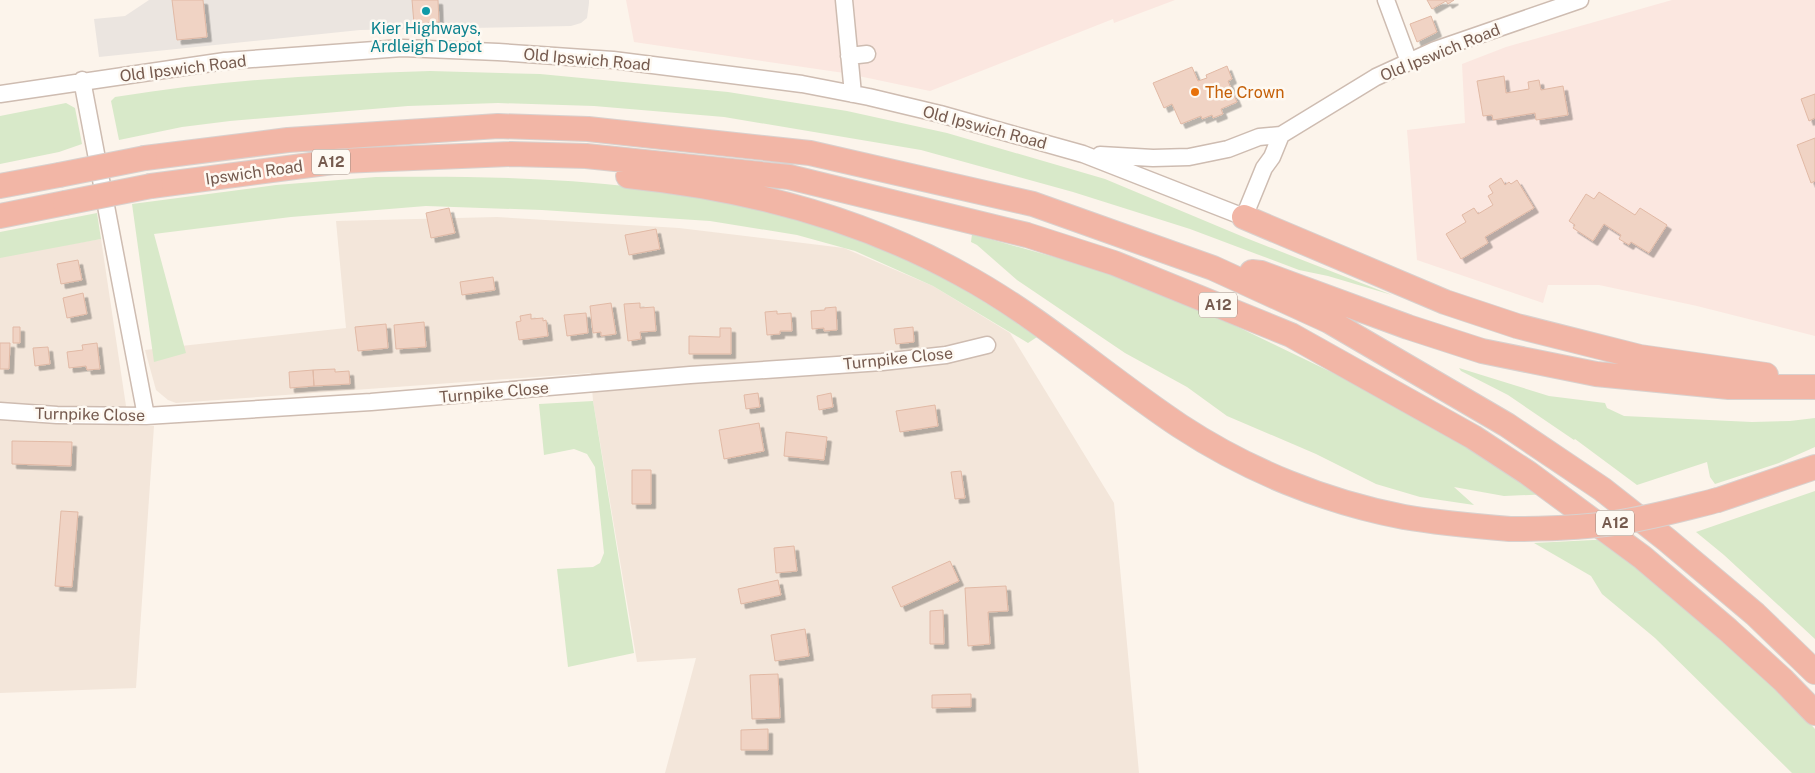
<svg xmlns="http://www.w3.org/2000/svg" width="1815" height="773" font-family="'Public Sans',sans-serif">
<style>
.residential{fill:#f3e6da}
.commercial{fill:#fbe7e0}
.industrial{fill:#ebe5e0}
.green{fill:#d8e9c9}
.building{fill:#f0d3c4;stroke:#e1b9a5;filter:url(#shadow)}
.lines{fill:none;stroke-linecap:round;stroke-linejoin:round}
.minor-casing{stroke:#cebcb1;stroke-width:19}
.highway-casing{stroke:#d9d1ce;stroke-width:26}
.minor{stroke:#fff;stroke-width:16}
.highway{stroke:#f2b6a6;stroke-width:24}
.highway-bridge-casing{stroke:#d9d1ce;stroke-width:26;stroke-linecap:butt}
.highway-bridge{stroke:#f2b6a6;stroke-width:24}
.culture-dot{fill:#0f9aa8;stroke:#fef9f2;stroke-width:2}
.food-dot{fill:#e8710a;stroke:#fef9f2;stroke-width:2}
.labels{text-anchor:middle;stroke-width:5;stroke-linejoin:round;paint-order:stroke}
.shield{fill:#fef9f2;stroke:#9f8a80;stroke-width:1}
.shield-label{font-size:15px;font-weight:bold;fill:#765b4f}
.culture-label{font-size:16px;fill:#0d838f;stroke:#fef9f2}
.street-label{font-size:16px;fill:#765b4f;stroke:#fef9f2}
.food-label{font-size:16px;fill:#c56008;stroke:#fef9f2;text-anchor:start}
</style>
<defs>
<filter id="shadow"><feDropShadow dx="4.5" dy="4.5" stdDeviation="0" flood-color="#0004"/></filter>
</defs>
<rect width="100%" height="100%" fill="#fcf4eb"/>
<path class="residential" d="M497,217L679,228L844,248L933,286L1010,333L1114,503L1139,773H665L696,658L637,662L593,401L591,373L176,403L168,400L156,390L145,350L346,328L336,221Z
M101,239L129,426H154L136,688L0,693V256Z"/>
<path class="commercial" d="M626,0H1175L1114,23L1113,19L930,91L844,73L634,42Z
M1672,0H1815V336L1697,306L1599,285H1548L1543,303L1417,260L1407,130L1465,123L1462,64L1506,47Z"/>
<path class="industrial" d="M149,0H589V3L587,18L581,23L571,26L360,30L99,57L94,19L125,16Z"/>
<path class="green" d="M430,71L540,74L728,92L847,111L947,133L1105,179L1246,238L1392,295L1328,276L1299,270L1190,229L1073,192L921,150L724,117L594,106L498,103L408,106L230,121L182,127L119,140L111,101L115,97C219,80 325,74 430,71Z
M66,103L75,108L82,144L59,152L0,164V116Z
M376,177C525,175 674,181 817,223C831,227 843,233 856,238C923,263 979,296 1037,337L1028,343L933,286L855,251L797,235L710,221L542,210L426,206L291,217L154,234L186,353L154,362L132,204L276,185Z
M97,213L101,239L0,258V232Z
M972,234L1147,283L1478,443L1551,494L1504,496L1454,487L1474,505L1420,497L1376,484L1316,454L1227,416L1187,387L1125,353L1017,280L977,245L971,242Z
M1459,368L1549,396L1605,403L1607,408L1624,416L1752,422L1790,421L1815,418V447L1779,463L1715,484L1710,477L1707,462L1637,485L1575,439L1574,440L1508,395L1461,371Z
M593,401L634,653L568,667L557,569L593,567L600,563L604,553L595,467L587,454L574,449L544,455L539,404Z
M1815,491V639L1724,555L1696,532Z
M1613,539L1767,677L1815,729V773H1792L1655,638L1602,594L1591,576L1534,543Z"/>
<path class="building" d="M172,0H203L207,37L177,40Z
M412,0H438L439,22L414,24Z
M1427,0H1454L1448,4L1446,1L1432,9Z
M1431,16L1437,32L1417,42L1410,24Z
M1227,66L1232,79L1228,81L1237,102L1221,109L1223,114L1213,118L1212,115L1202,119L1201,116L1181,124L1172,104L1164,108L1153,83L1192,67L1198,81L1207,78L1206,75Z
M1504,76L1506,93L1529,89L1528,82L1539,80L1541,90L1563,86L1568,115L1536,120L1535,113L1493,120L1492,115L1483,116L1477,81Z
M1815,94V118L1809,121L1801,99Z
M1815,138V181L1811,183L1797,145Z
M1501,178L1505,185L1509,182L1511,184L1517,180L1534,208L1485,237L1488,243L1461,259L1446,234L1466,222L1462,215L1474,208L1478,214L1493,205L1488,196L1493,193L1489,186Z
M1599,192L1635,215L1640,208L1667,225L1649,253L1631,242L1629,245L1619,239L1621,235L1604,224L1593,241L1573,228L1575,225L1569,221L1586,194L1594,199Z
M449,208L455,233L431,238L426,213Z
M656,229L660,249L629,255L625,235Z
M78,260L82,280L61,284L57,264Z
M493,277L495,290L462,295L460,282Z
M83,293L87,314L67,318L63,298Z
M611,303L616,334L601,336V332L593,333L590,306Z
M640,303V308L654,307L656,331L640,332L641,339L628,341L624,304Z
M836,307L837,330L824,331V328L812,329L811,311L825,310V308Z
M777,311V314L791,313L792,331H780V334L767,335L765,312Z
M586,313L588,333L567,336L564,315Z
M531,314V319L543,318V321L546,320L548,336L519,340L516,322L521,321L520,316Z
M424,322L426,347L396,349L394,325Z
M386,324L388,348L358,351L355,327Z
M13,327H20V343H13Z
M913,327L914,342L896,344L894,329Z
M720,328H731V354H689V336L720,337Z
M0,343H10L9,369H0Z
M97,343L100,369L87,370L86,366L69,368L67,352L83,350L82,345Z
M48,347L50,364L35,366L33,348Z
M335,369V372L349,371L350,384L314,386L313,370Z
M313,370L314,386L290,388L289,372Z
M758,393L760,407L746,409L744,395Z
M831,393L833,407L819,410L817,396Z
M935,405L938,426L900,432L896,411Z
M759,423L764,451L724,459L719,430Z
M786,432L827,437L824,460L784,456Z
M12,441L72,442L71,466L12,464Z
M632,470H651V504H632Z
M961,471L965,498L955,499L951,472Z
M61,511L78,512L72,587L55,586Z
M794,546L797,571L776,573L774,548Z
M950,561L959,581L901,607L892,587Z
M778,580L781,595L741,604L738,589Z
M1006,586L1008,611L988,612L990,644L968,646L965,588Z
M943,610L944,644H930V611Z
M805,629L809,656L775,661L771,635Z
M778,674L780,718L752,719L750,675Z
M971,694V707L932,708V695Z
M768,729V750H741V730Z"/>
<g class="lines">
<g class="minor-casing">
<path id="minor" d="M844,0L853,94
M1386,0L1409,62
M849,56L867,54
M82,80L146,416
M0,94L225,61L402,48L498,52L613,60L802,84L869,97L940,114L1083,154L1244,217L1264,168L1272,157L1281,135
M1100,155L1153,158L1189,157L1228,149L1259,137L1281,135L1376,77L1435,50L1580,0
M0,411L57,415L146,416L371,402L690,375L882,362L946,355L987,345"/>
</g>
<g class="highway-casing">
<path id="highway" d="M145,158L288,140L498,126L588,129L810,153L1033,204L1213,268L1329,321L1507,425L1602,489L1667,540L1755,614L1815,672
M628,176C744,188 858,217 961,274C1039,316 1106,377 1180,426C1247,470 1325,502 1404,517C1439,523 1474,526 1510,529
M0,186L59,175
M151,186L341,161L511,154L586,156L789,177L1027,235L1114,263L1291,335L1473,437L1528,473L1642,557L1728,630L1783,680L1815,713
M0,216L65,203
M1244,217L1445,302L1517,326L1640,357L1766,375
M1252,272L1261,273L1408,327L1482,351L1596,374L1729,387H1815
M1718,500L1815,467"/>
</g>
<use href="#minor" class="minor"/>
<use href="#highway" class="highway"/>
<g class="highway-bridge-casing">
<path id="highway-bridge" d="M59,175L145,158
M65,203L151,186
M1510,529C1547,529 1584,528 1621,522C1654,517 1686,508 1718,500"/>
</g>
<use href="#highway-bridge" class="highway-bridge"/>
</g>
<circle class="culture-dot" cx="426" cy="11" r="5"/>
<circle class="food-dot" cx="1195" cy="92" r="5"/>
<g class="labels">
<g class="shield">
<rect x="312" y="149.5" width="38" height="25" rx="4"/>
<rect x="1199" y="292.5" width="38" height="25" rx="4"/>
<rect x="1596" y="510.5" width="38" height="25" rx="4"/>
</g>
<g class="shield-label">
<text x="331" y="167">A12</text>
<text x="1218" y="310">A12</text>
<text x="1615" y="528">A12</text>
</g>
<g class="culture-label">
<text x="426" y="34">Kier Highways,<tspan x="426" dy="18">Ardleigh Depot</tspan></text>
</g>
<g class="street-label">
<text transform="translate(1440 52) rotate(-22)" y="6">Old Ipswich Road</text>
<text transform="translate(587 59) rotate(5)" y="6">Old Ipswich Road</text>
<text transform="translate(183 68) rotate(-7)" y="6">Old Ipswich Road</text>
<text transform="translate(985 127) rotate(15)" y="6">Old Ipswich Road</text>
<text transform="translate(254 172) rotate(-8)" y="6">Ipswich Road</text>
<text transform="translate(898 358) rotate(-6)" y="6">Turnpike Close</text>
<text transform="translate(494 392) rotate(-5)" y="6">Turnpike Close</text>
<text transform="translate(90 414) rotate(1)" y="6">Turnpike Close</text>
</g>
<g class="food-label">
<text x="1205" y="98">The Crown</text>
</g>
</g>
</svg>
